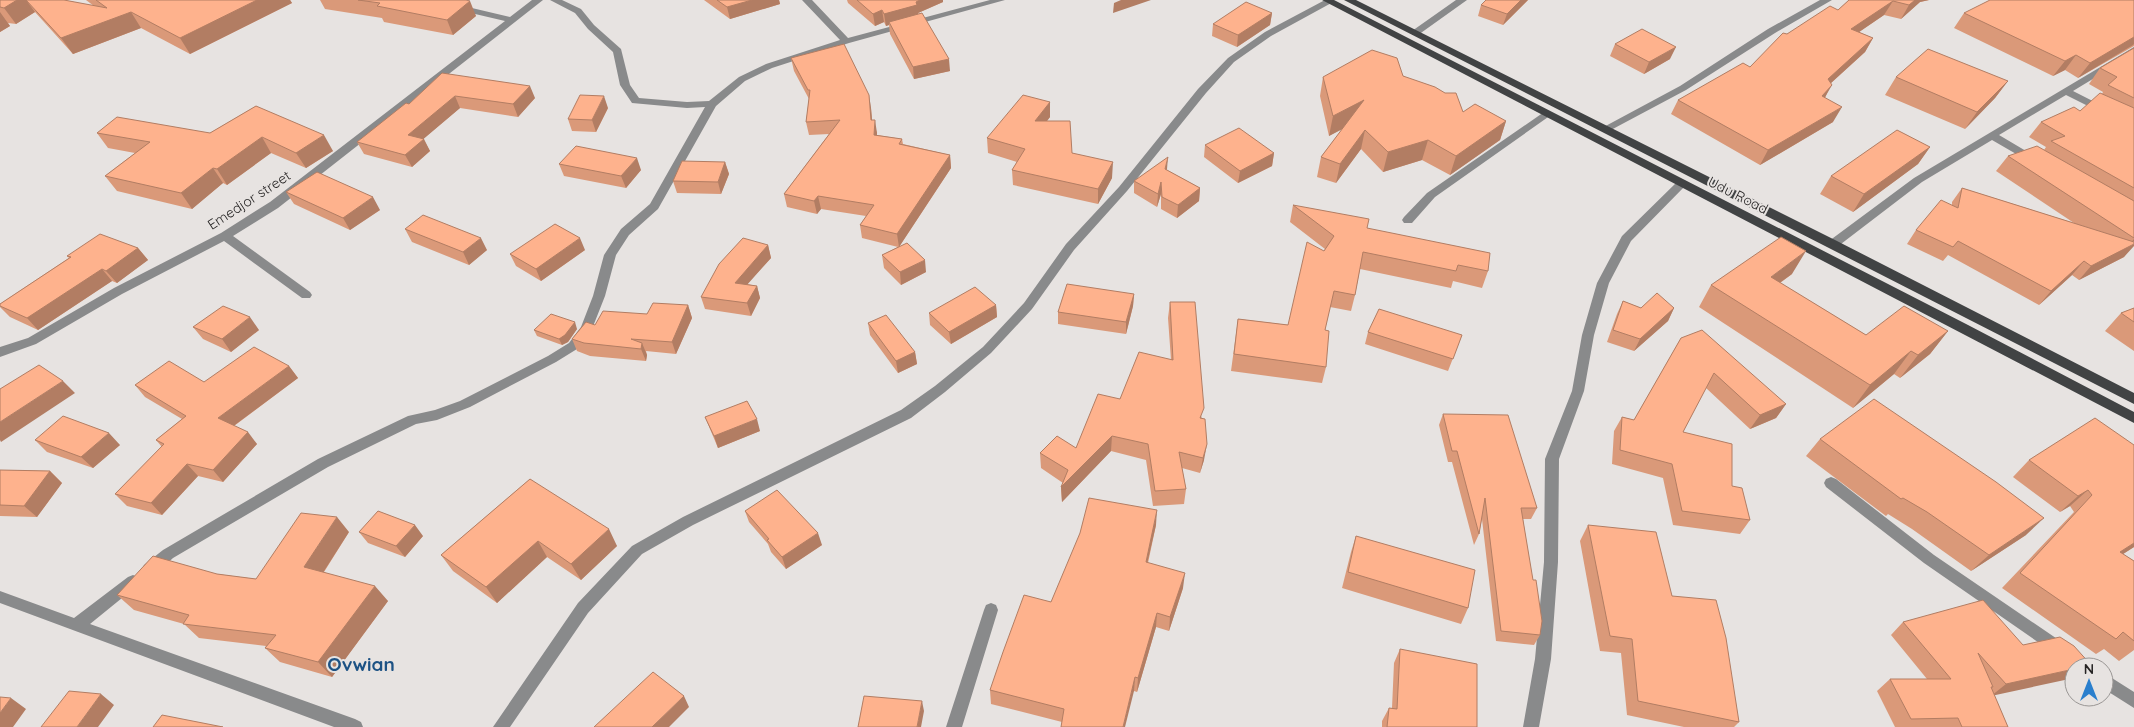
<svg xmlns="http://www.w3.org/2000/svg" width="2134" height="727" font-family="Quicksand,sans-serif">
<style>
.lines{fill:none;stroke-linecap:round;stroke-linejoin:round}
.minor{fill:#898a8b;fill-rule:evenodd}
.major{fill:#414344;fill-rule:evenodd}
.wall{fill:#da9979}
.shaded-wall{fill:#b27d63}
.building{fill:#feb28d;stroke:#b27d63}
.labels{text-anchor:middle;stroke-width:4;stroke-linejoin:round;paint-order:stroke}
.street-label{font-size:14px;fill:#262424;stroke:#e7e3e1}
.near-quarter-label{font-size:19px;font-weight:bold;fill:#1d5284;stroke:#e7e3e1}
</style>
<rect width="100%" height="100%" fill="#e7e3e1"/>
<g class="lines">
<path class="minor" d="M422,0H438L510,17L532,0H543L278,208L233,236L310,292L312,295L310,298H302L224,241L122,294L36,344L0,357V347L28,338L114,288L221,233L270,202L505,21L424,2Z
M550,0H562L581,9L594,25L621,49L630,85L639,98L687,102L709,101L739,77L766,64L840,40L802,0H812L848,38L990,0H1005L849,43L772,68L745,81L716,106L658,209L629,235L616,255L605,296L592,329L577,349L556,362L470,407L437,420L416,424L328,467L173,558C165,565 155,577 144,573L142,569L144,565L163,550L318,459L408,416L435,410L460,401L548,356L569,343L581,327L593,296L604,255L621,229L650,204L705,107L687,108L632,103L620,85L613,52L588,29L575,13Z
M1325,0L1335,1L1271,36L1234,62L1206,93L1127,191L1074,250L1032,309L991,353L945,392L911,418L693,525L642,554L588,613L510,727H493L578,603L632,546L683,517L901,410L935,386L983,347L1024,303L1066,244L1119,187L1198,89L1228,58L1265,32Z
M1456,0H1467L1418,35H1412V31Z
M1820,0H1832L1775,33L1686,90L1609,131H1601L1600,129L1680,86L1768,29Z
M2134,47V54L2073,91L2134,122V129L2066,95L1999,135L2038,158L2039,160L2038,162H2030L1992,140L1922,182L1837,247H1829L1827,244L1829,241L1914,178Z
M1547,110L1552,113L1551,115L1435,197L1412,223H1404L1402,220L1404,217L1427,193Z
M1682,180L1686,181L1687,183L1686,185L1631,241L1609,283L1594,335L1584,391L1559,459L1558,562L1551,659L1539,727H1523L1535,659L1544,562L1545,459L1572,391L1582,335L1597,283L1622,236L1678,181Z
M1831,477L1836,479L1934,555L2091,662L2094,667H2074L1924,563L1826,487L1824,483L1826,479Z
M133,575L138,577L140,581L138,585L90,624L355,719L361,722L363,727H334L0,603V591L74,618L128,577Z
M991,603L996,605L998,610L962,727H946L984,610L986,605Z
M2104,673L2134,692V708L2104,689Z"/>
<path class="major" d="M1322,0H1334L1968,325L2134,412V423Z
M1344,0H1356L1837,241L2134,393V404Z"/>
</g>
<path class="wall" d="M0,0H64L94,6L86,0H290L292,3L190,54L141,28L73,54L35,12L16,24L8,23L10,26L0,32Z
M320,0H466L476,16L453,35L384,22L382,18L325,9Z
M704,0H779L780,4L730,19Z
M847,0H943V2L918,13L950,71L914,79L890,34L889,25L886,26L884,22L875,26L848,3Z
M1528,0L1503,25L1478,16L1481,5Z
M1849,0H1929L1920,2L1901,19L1884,15L1859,32L1873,38L1865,52L1831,83L1825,98L1833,122L1760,165L1671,114L1678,100L1750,67L1787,34L1838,10Z
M2134,0V46L2078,78L2065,70L2053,76L1954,28L1964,13Z
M1272,13L1270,25L1237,47L1212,36L1213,24Z
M1615,44L1670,59L1644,74L1610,56Z
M2134,48V241L2124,257L2079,280L2072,275L2039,305L1948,255L1943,261L1907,244L1916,230L1952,205V202L1962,188L2074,223L1996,171L2008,156L2044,150L2046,147L2029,137L2041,122L2080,111L2102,94L2103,92L2089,84L2100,68Z
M791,58L871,108L872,120L877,133V135L902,139L903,144L950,155L951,168L899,247L926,272L901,285L884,268L882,255L898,247L862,238L860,225L866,216L821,209L817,214L787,207L784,194L829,134L809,135L806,122L809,99L794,71Z
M442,73L535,98L518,117L460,108L423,139L430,151L412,167L364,154L357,142L409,104Z
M1403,76L1463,112L1506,121L1500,140L1450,175L1422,160L1383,172L1361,149L1336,183L1317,177L1321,157L1343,128L1329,136L1320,96L1323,77Z
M1896,77L2008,81L1995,98L1965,129L1885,95Z
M1050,102V117L1047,121L1072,153L1112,178L1098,204L1013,185L1012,170L1017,162L988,153L987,138Z
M256,106L333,151L306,168L271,153L227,185L223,183L192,209L117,191L105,176L135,153L108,148L97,133H210Z
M608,108L596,132L572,131L568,119Z
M1205,145L1274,153L1272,166L1238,183L1204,157Z
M1930,147L1918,164L1853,212L1820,194L1831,176Z
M725,162L729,174L721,194L677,193L673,181Z
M559,164L641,170L626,188L564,176Z
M1167,170L1200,188L1199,201L1177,218L1161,209V194L1157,207L1134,193V181Z
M286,192L380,210L350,230L294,204Z
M1293,205L1367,228L1488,271L1482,288L1453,281L1451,288L1360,269L1355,295L1351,311L1330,307L1325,330L1326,367L1322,383L1231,371L1238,319L1288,325L1325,249L1290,222Z
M405,229L487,250L469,265L412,242Z
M768,245L771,258L747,284L757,286L760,298L751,316L705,309L701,297Z
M138,248L148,260L117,283L112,281L38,330L10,317L0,307V304L69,258L67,256Z
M585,250L541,281L516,266L510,254Z
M1792,274L1780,283L1866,335L1948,331L1930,354L1900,378L1894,374L1853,408L1699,307L1711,285Z
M1134,294L1133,306L1126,334L1058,324V312Z
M1623,301L1641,308H1674L1668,321L1634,351L1607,342L1617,314Z
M1170,302L1202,419L1204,460L1200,473L1182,468L1186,489L1184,504L1153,506L1146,460L1111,451L1062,502L1061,487L1063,483L1041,468L1040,453L1076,448L1120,399L1171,360L1168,318Z
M688,305L692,318L676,354L646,351L647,355L646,361L590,356L577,351L572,339L595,325Z
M996,305L997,317L951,344L930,325L929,313Z
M2134,308V351L2105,331L2121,313Z
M868,323L915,352L917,364L898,373L870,335Z
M193,327L259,330L231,352L203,339Z
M577,329L568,342L562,345L537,336L534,330Z
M1368,332L1462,335L1448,371L1365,344Z
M1681,338L1786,404L1776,418L1750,429L1706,388L1683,432L1732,486L1750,520L1740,534L1673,525L1663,478L1612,464L1614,431L1622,417L1634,420Z
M289,366L298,378L234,426L257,444L223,482L198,476L162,515L127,506L115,494L162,447L156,440L182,419L145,397L135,385L204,382Z
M1443,414L1537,508L1531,519H1523L1540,635L1534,645L1496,641L1482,519L1479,534L1474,545L1452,462H1448L1439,425Z
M705,417L760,431L718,448L710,429Z
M1820,439L2026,535L1971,571L1912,529L1888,514L1886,516L1806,456Z
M35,440L120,445L93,468L47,452Z
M2134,445V547L2123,554L2134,561V650L2119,661L2104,649L2096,654L2002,588L2074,512L2070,506L2060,512L2013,477L2029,460Z
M0,470L50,471L62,483L37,517L0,516Z
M530,479L617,546L581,580L547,557L497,603L453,571L441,555Z
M745,511L822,545L786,569L771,552L768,544L749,522Z
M1156,525L1148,563L1183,588L1169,631L1156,627L1137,692L1134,691L1062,722L991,704L990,690L1051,602Z
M1588,525L1672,596L1739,722L1734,727H1684L1627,715L1621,653L1600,651L1580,541Z
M349,532L324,572L388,601L332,677L280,662L265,648L266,646L199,638L184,624L134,610L117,595L217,574L256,579Z
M359,532L423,536L405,557L368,543Z
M1356,536L1468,608L1461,624L1342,588L1351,552Z
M1903,622L2023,645L2091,665L2088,667H2074L1994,695L2008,727H1895L1877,691L1890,679H1927L1891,635Z
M1400,649L1477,727H1382V721L1389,708H1392L1394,663Z"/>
<path class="shaded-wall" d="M17,0H26L35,12L16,24L4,8Z
M257,0H290L292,3L190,54L180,38Z
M752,0H779L780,4L730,19L727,7Z
M920,0H943V2L918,13L919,17L889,22V25L886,26L884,14Z
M1121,0H1151L1113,13L1114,3Z
M1521,0H1528L1503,25L1507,14Z
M1915,0H1929L1920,2L1901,19L1909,5Z
M470,1L476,16L453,35L447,20Z
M1893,1L1884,15L1843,43L1851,29Z
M882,10L884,22L875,26L873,14Z
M0,12L10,26L0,32Z
M131,12L141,28L73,54L61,38Z
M1272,13L1270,25L1237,47L1238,35Z
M2134,37V44L2133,45L2078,78L2090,63Z
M1873,38L1865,52L1820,93L1828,79Z
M1676,47L1670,59L1644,74L1649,62Z
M2076,55L2065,70L2053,76L2065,61Z
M949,59L950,71L914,79L913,67Z
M2008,81L1995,98L1965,129L1977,112Z
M1832,85L1824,99L1822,96Z
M530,86L535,98L518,117L513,104Z
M869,95L871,108L873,133L871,120Z
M455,96L460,108L414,147L408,135Z
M604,96L608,108L596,132L592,120Z
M1364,100L1360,120L1329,136L1333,116Z
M1050,102V117L1035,136V121Z
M1842,107L1833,122L1760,165L1768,150Z
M875,120L877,133L876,148L874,135Z
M1506,121L1500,140L1450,175L1456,156Z
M1365,130L1361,149L1336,183L1340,164Z
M324,135L333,151L306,168L296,153Z
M262,137L271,153L227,185L217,169Z
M424,139L430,151L412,167L405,155Z
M1428,140L1422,160L1383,172L1388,152Z
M1930,147L1918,164L1853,212L1864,194Z
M1274,153L1272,166L1238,183L1240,171Z
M950,155L951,168L899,247L897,234Z
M1168,157L1167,169L1164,181L1165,169Z
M637,158L641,170L626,188L621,176Z
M725,162L729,174L721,194L718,182Z
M1113,162L1112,178L1098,204V189Z
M213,168L223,183L192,209L181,193Z
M1161,182V194L1157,207L1158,194Z
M1200,188L1199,201L1177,218L1178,205Z
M818,196L821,209L817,214L814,201Z
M373,197L380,210L350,230L343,218Z
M481,238L487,250L469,265L463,252Z
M580,238L585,250L541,281L536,269Z
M2134,239V241L2127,248L2134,244V246L2124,257L2079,280L2091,266L2126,248Z
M768,245L771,258L738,295L735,283Z
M138,248L148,260L117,283L106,271Z
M1806,251L1792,274L1757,299L1771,277Z
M925,260L926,272L901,285L900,272Z
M2084,261L2072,275L2039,305L2051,291Z
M102,269L112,281L38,330L27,318Z
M757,286L760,298L751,316L747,303Z
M1134,294L1133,306L1126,334V322Z
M688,305L692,318L676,354L672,342Z
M996,305L997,317L951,344L949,332Z
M1674,308L1668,321L1634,351L1640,339Z
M250,317L259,330L231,352L222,339Z
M575,322L577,329L568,342L562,345L559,339Z
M1948,331L1930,354L1900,378L1918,355Z
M642,343L647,355L646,361L641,349Z
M1911,351L1894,374L1853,408L1870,385Z
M915,352L917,364L898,373L896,361Z
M289,366L298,378L228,430L218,418Z
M63,381L75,393L1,442L0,440V422Z
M1786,404L1776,418L1750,429L1760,415Z
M757,419L760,431L718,448L714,436Z
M248,432L257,444L223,482L213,470Z
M109,433L120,445L93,468L81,457Z
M1112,436L1111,451L1062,502L1061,487Z
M1207,444L1204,460L1200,473L1203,458Z
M187,464L198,476L162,515L151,503Z
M50,471L62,483L37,517L24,506Z
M2088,490L2070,506L2060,512L2078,496Z
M1157,510L1156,525L1144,577L1146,562Z
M337,517L349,532L317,582L304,567Z
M2044,518L2026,535L1971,571L1989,555Z
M415,525L423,536L405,557L396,546Z
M609,529L617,546L581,580L571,564Z
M818,533L822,545L786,569L782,557Z
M538,541L547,557L497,603L486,587Z
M2134,543V547L2101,568L2120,552Z
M1185,573L1183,588L1169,631L1170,617Z
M375,586L388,601L332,677L318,662Z
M1157,613L1156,627L1137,692L1138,678Z
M2074,669V678L1991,696L2006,684Z
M1135,677L1134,691L1125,727H1123Z
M101,694L114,705L98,727H77Z
M684,696L689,707L669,727H652Z
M11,698L26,709L13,727H0V713Z
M922,701L924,711L921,727H917Z"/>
<path class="building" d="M0,0H17L4,8L0,7Z
M26,0H64L107,8L96,0H257L180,38L131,12L61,38Z
M358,0H466L470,1L447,20L377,6L380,3Z
M717,0H752L727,7Z
M857,0H920L916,2L917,5L884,14L882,10L873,14Z
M1486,0H1521L1507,14L1481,5Z
M1849,0H1915L1909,5L1893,1L1851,29L1873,38L1828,79L1832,85L1822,96L1842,107L1768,150L1678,100L1743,63L1750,67L1783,33L1787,34L1830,6L1838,10Z
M1990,0H2134V37L2090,63L2076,55L2065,61L1964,13Z
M1246,2L1272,13L1238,35L1213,24Z
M922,13L949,59L913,67L889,22Z
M1642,29L1676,47L1649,62L1615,44Z
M844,44L869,95L871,120H875L874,135L902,139L899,144L950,155L897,234L860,225L874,205L818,196L814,201L784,194L840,120L806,122L810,90H808L791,58Z
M2134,48V98L2108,85L2117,77L2100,68Z
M1928,49L2008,81L1977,112L1896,77Z
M1372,50L1397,58L1403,76L1435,87L1445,93H1456L1463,112L1475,104L1506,121L1456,156L1428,140L1388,152L1365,130L1340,164L1321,157L1364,100L1333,116L1323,77Z
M442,73L530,86L513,104L455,96L408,135L424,139L405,155L357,142L406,103L409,104Z
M2100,93L2134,108V188L2051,141L2065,136L2041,122L2074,107L2080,111Z
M580,95L604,96L592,120L568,119Z
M1023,95L1050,102L1035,121H1070L1072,153L1113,162L1098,189L1012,170L1025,149L987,138Z
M256,106L324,135L296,153L262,137L217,169L213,168L181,193L105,176L150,142L97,133L117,117L210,133Z
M1239,128L1274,153L1240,171L1205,145Z
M1897,130L1930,147L1864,194L1831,176Z
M576,146L637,158L621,176L559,164Z
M2037,146L2134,201V238L2008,156Z
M1168,157L1165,169L1200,188L1178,205L1162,197L1161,182L1158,194L1134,181Z
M682,161L725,162L718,182L673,181Z
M317,172L373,197L343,218L286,192Z
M1962,188L2134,242V244L2091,266L2084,261L2051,291L1958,241L1953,247L1916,230L1941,200L1958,208Z
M1293,205L1369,219L1367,228L1490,253L1488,271L1458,265L1456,271L1363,252L1355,295L1334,291L1325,330L1329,331L1326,367L1234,354L1238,319L1288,325L1307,242L1324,251L1334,236Z
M423,215L481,238L463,252L405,229Z
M555,224L580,238L536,269L510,254Z
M100,234L138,248L106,271L102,269L27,318L0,306V304L71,257L67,256Z
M1781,237L1806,251L1771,277L1866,335L1904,306L1948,331L1918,355L1911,351L1870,385L1711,285Z
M743,238L768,245L735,283L757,286L747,303L701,297L719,264Z
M907,243L925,260L900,272L882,255Z
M1067,284L1134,294L1126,322L1058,312Z
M975,287L996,305L949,332L929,313Z
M1657,293L1674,308L1640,339L1613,330L1623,301L1641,308Z
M1170,302H1195L1204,408L1200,418L1205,419L1207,444L1203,458L1179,452L1186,489L1155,491L1148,444L1112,436L1061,487L1068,470L1040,453L1057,436L1076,448L1098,394L1120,399L1139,352L1173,360Z
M653,303L688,305L672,342L631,339L642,343L641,349L584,343L572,339L586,322L595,325L603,311L647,314Z
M223,306L250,317L222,339L193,327Z
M2134,308V322L2121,313Z
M1379,309L1462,335L1453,359L1368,332Z
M551,314L575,322L565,335L559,339L534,330Z
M886,315L915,352L896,361L868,323Z
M1702,330L1786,404L1760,415L1714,373L1683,432L1732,444V486L1742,488L1750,520L1682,511L1672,464L1620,450L1622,417L1634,420L1681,338Z
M254,347L289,366L218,418L248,432L213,470L187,464L151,503L115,494L164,444L156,440L186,416L135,385L169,361L204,382Z
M39,365L63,381L0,422V389Z
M1874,399L1996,482L2044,518L1989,555L1927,512L1903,498L1901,499L1820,439Z
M747,401L757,419L714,436L705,417Z
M1443,414L1508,415L1537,508H1521L1533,580H1536L1542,621L1540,635L1501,631L1485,498L1479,534L1457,451H1452Z
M63,416L109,433L81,457L35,440Z
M2095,418L2134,445V543L2120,552L2134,561V641L2123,632L2116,639L2020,573L2092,495L2088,490L2078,496L2029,460Z
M0,470L50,471L24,506L0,505Z
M530,479L609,529L571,564L538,541L486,587L441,555Z
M777,490L818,533L782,557L767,540L769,539L745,511Z
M1089,498L1157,510L1146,562L1185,573L1170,617L1157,613L1138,678L1135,677L1123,727H1061L1064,709L990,690L1003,652L1024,595L1051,602L1080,533Z
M378,511L415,525L396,546L359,532Z
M301,513L337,517L304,567L375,586L318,662L265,648L276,635L183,624L189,615L117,595L153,556L217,574L256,579Z
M1588,525L1656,532L1672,596L1716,600L1726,638L1739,722L1638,701L1632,639L1610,636Z
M1356,536L1475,570L1468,608L1348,572Z
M1983,600L2023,645L2060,637L2074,646L2091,665L2083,667H2074V669L2006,684L1978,653L1993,687H1991L2008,727H1962L1958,718L1911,719L1890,679H1951L1903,622Z
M1400,649L1477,664V727H1387L1389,708L1397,709Z
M653,672L684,696L652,727H594Z
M69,691L101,694L77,727H41Z
M864,696L922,701L917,727H858Z
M0,697L11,698L0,713Z
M162,715L223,727H153Z"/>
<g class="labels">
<g class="street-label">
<text transform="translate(1738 195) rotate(27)" y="5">Udu Road</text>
<text transform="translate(249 200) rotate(-33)" y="5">Emedjor street</text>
</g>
<g class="near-quarter-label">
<text x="361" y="671">Ovwian</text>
</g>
</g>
<g transform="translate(2089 682)"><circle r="24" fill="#e7e3e1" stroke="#9a9795"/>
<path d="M0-4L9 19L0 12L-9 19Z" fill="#2a7fcd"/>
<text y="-8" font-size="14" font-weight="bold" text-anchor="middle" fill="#262424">N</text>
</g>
</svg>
